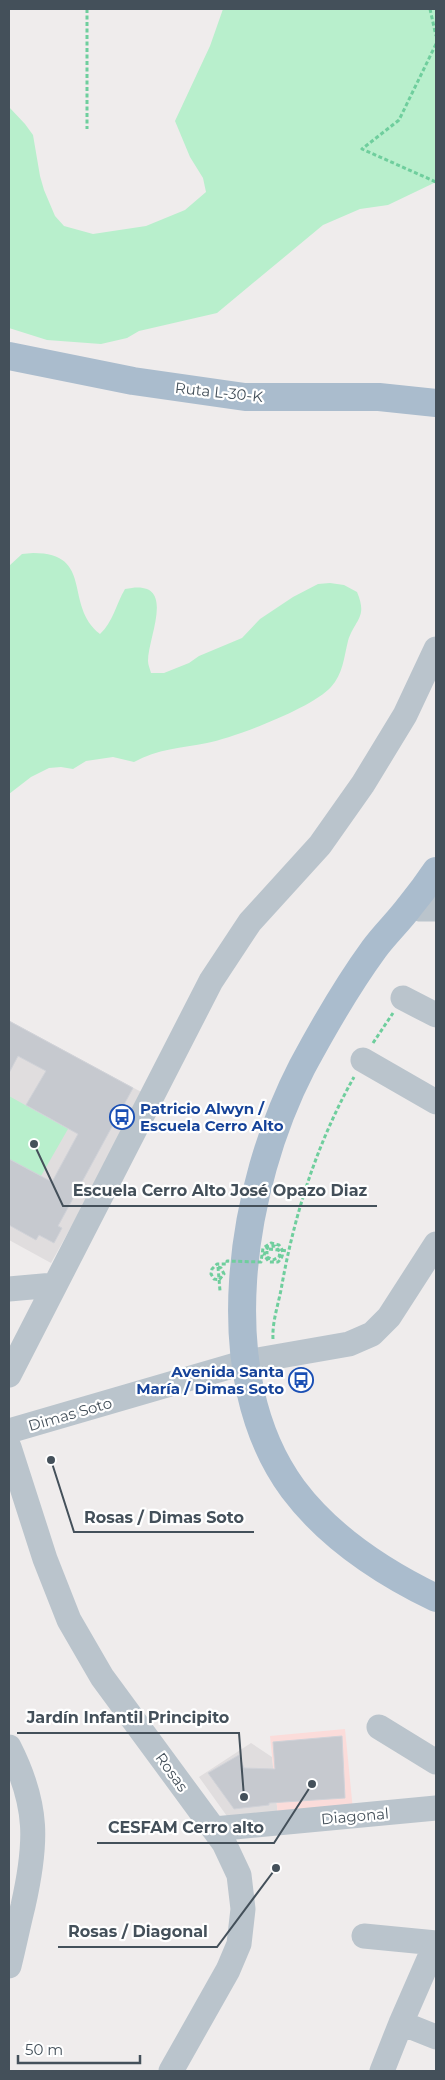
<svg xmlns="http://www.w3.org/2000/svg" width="445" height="2080" font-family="Montserrat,sans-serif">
<rect width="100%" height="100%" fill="#efecec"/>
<!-- education -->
<path fill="#e0ddde" d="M10,1021L145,1094L51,1263L9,1240Z
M251,1743L272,1757L278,1816L229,1819L199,1777Z"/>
<!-- medical -->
<path fill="#fbdcda" d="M345,1729L353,1810L278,1816L270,1736Z"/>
<!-- green -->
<path fill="#b8efcc" d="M223,9H436V182L388,205L360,209L323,225L217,313L139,331L127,338L101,344L47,340L9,328V107L25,124L33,135L40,176L44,190L55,216L64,226L93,234L146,226L185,210L206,192L203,178L190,157L175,121L210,46Z
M33,553C95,553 63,605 100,634C113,622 116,604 125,589C179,577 148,636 148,661C148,665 150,669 151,673H164L189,663L199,656L242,638L260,619L293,597L318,584L330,583L344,585L357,592C368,618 355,619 348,641C344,657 343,674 331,687C312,708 236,737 207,743C182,748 157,749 134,762L113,757L86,761L73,769L61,767L49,768L31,777L9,794V566L22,554Z
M9,1096L68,1129L41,1176L9,1159Z"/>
<!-- building -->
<path fill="#c6c9cf" stroke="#d0d2d8" d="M9,1021L133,1088L58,1226L62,1228L54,1243L39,1235L36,1240L9,1225V1159L52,1182L78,1134L26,1105L46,1071L18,1056L9,1073Z
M342,1736L345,1798L269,1803V1805L234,1809L208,1773L239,1755L244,1768L275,1769L273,1742Z"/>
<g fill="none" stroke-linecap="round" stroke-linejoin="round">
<!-- path -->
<path stroke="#6fce9d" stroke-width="3" stroke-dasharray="4 2.5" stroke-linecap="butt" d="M87,9V129
M430,9L436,36
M436,44L399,120L362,149L436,182
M373,1043L393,1013
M269,1249L288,1251
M218,1267L220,1291
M273,1339C272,1323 278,1305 281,1290C294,1215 317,1143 354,1077"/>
<!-- minor -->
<path stroke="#bac4cc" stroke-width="25" d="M410,906L420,909H436
M403,998L436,1015
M363,1060L436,1102
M9,1289L54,1285
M9,1375L211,981L250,922L320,845L363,784L405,715L436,649
M9,1431L246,1362L349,1344L372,1334L389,1317L436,1244
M9,1447L45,1559L69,1620L102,1677L224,1843L239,1875L243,1909L239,1944L228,1970L171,2071
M379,1727L436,1762
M9,1747C39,1806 37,1844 23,1906C18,1926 14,1946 9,1966
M214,1829L436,1808
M364,1936L436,1943
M401,2023L436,2037
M382,2071L401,2023L436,1943"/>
<!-- major -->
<path stroke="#aabccd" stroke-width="28" d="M9,356L133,381L245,397H379L436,403
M436,871C428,883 419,895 410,906C399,921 385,934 374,949C347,986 324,1026 302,1067C241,1185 209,1375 293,1489C329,1537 382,1572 436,1598"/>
<!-- path-bridge -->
<path stroke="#6fce9d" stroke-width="3" stroke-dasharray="4 2.5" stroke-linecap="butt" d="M218,1267L221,1268L224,1274L219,1280L214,1279L211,1274L212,1269L217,1264H227V1261L261,1262L263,1248L271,1243L279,1245C284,1251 284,1256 278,1262H269L264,1255L268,1247L275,1246L280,1252L279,1257L273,1260L267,1257V1251"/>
</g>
<!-- icons -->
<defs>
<symbol id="bus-ring" viewBox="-11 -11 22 22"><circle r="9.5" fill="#fff" stroke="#1a4fb4" stroke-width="1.5"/><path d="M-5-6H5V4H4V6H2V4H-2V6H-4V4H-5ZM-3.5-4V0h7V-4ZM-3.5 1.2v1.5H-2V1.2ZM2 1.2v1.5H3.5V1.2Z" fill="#1a4fb4"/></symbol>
</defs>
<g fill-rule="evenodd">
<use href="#bus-ring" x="108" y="1103" width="28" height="28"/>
<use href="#bus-ring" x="287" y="1366" width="28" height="28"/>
</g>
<g text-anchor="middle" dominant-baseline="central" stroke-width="4.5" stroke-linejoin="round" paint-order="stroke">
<!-- street labels -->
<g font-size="15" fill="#44505a" stroke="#fff">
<text transform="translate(219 392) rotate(6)">Ruta L-30-K</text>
<text transform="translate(70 1414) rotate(-16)">Dimas Soto</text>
<text transform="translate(172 1772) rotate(54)">Rosas</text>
<text transform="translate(355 1816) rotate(-5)">Diagonal</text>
</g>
<!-- transit labels -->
<g font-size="15" font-weight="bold" fill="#164399" stroke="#fff" text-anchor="start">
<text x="140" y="1108">Patricio Alwyn /<tspan x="140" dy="17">Escuela Cerro Alto</tspan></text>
<text x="284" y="1371" text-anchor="end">Avenida Santa<tspan x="284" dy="17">María / Dimas Soto</tspan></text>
</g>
</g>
<!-- callouts -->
<path fill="none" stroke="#44505a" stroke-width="2" d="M34 1144L63 1206H377M51 1460L74 1532H254M244 1797L239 1733H17M312 1784L274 1843H97M276 1868L217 1947H58"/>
<g fill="#44505a" stroke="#fff" stroke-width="2">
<circle cx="34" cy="1144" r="5"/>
<circle cx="51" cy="1460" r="5"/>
<circle cx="244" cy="1797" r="5"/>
<circle cx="312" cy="1784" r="5"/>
<circle cx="276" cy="1868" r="5"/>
</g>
<g font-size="16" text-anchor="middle" font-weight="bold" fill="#44505a" stroke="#fff" stroke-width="4.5" stroke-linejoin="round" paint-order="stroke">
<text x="220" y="1196">Escuela Cerro Alto José Opazo Diaz</text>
<text x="164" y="1523">Rosas / Dimas Soto</text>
<text x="128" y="1723">Jardín Infantil Principito</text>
<text x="186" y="1833">CESFAM Cerro alto</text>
<text x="138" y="1937">Rosas / Diagonal</text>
</g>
<!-- border -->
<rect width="445" height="2080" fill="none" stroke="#44505a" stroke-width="20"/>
<!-- scale -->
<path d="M18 2055v8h122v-8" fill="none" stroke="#44505a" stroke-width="2.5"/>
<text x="25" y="2055" font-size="15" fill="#44505a" stroke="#ffffff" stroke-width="4" paint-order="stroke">50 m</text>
</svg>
